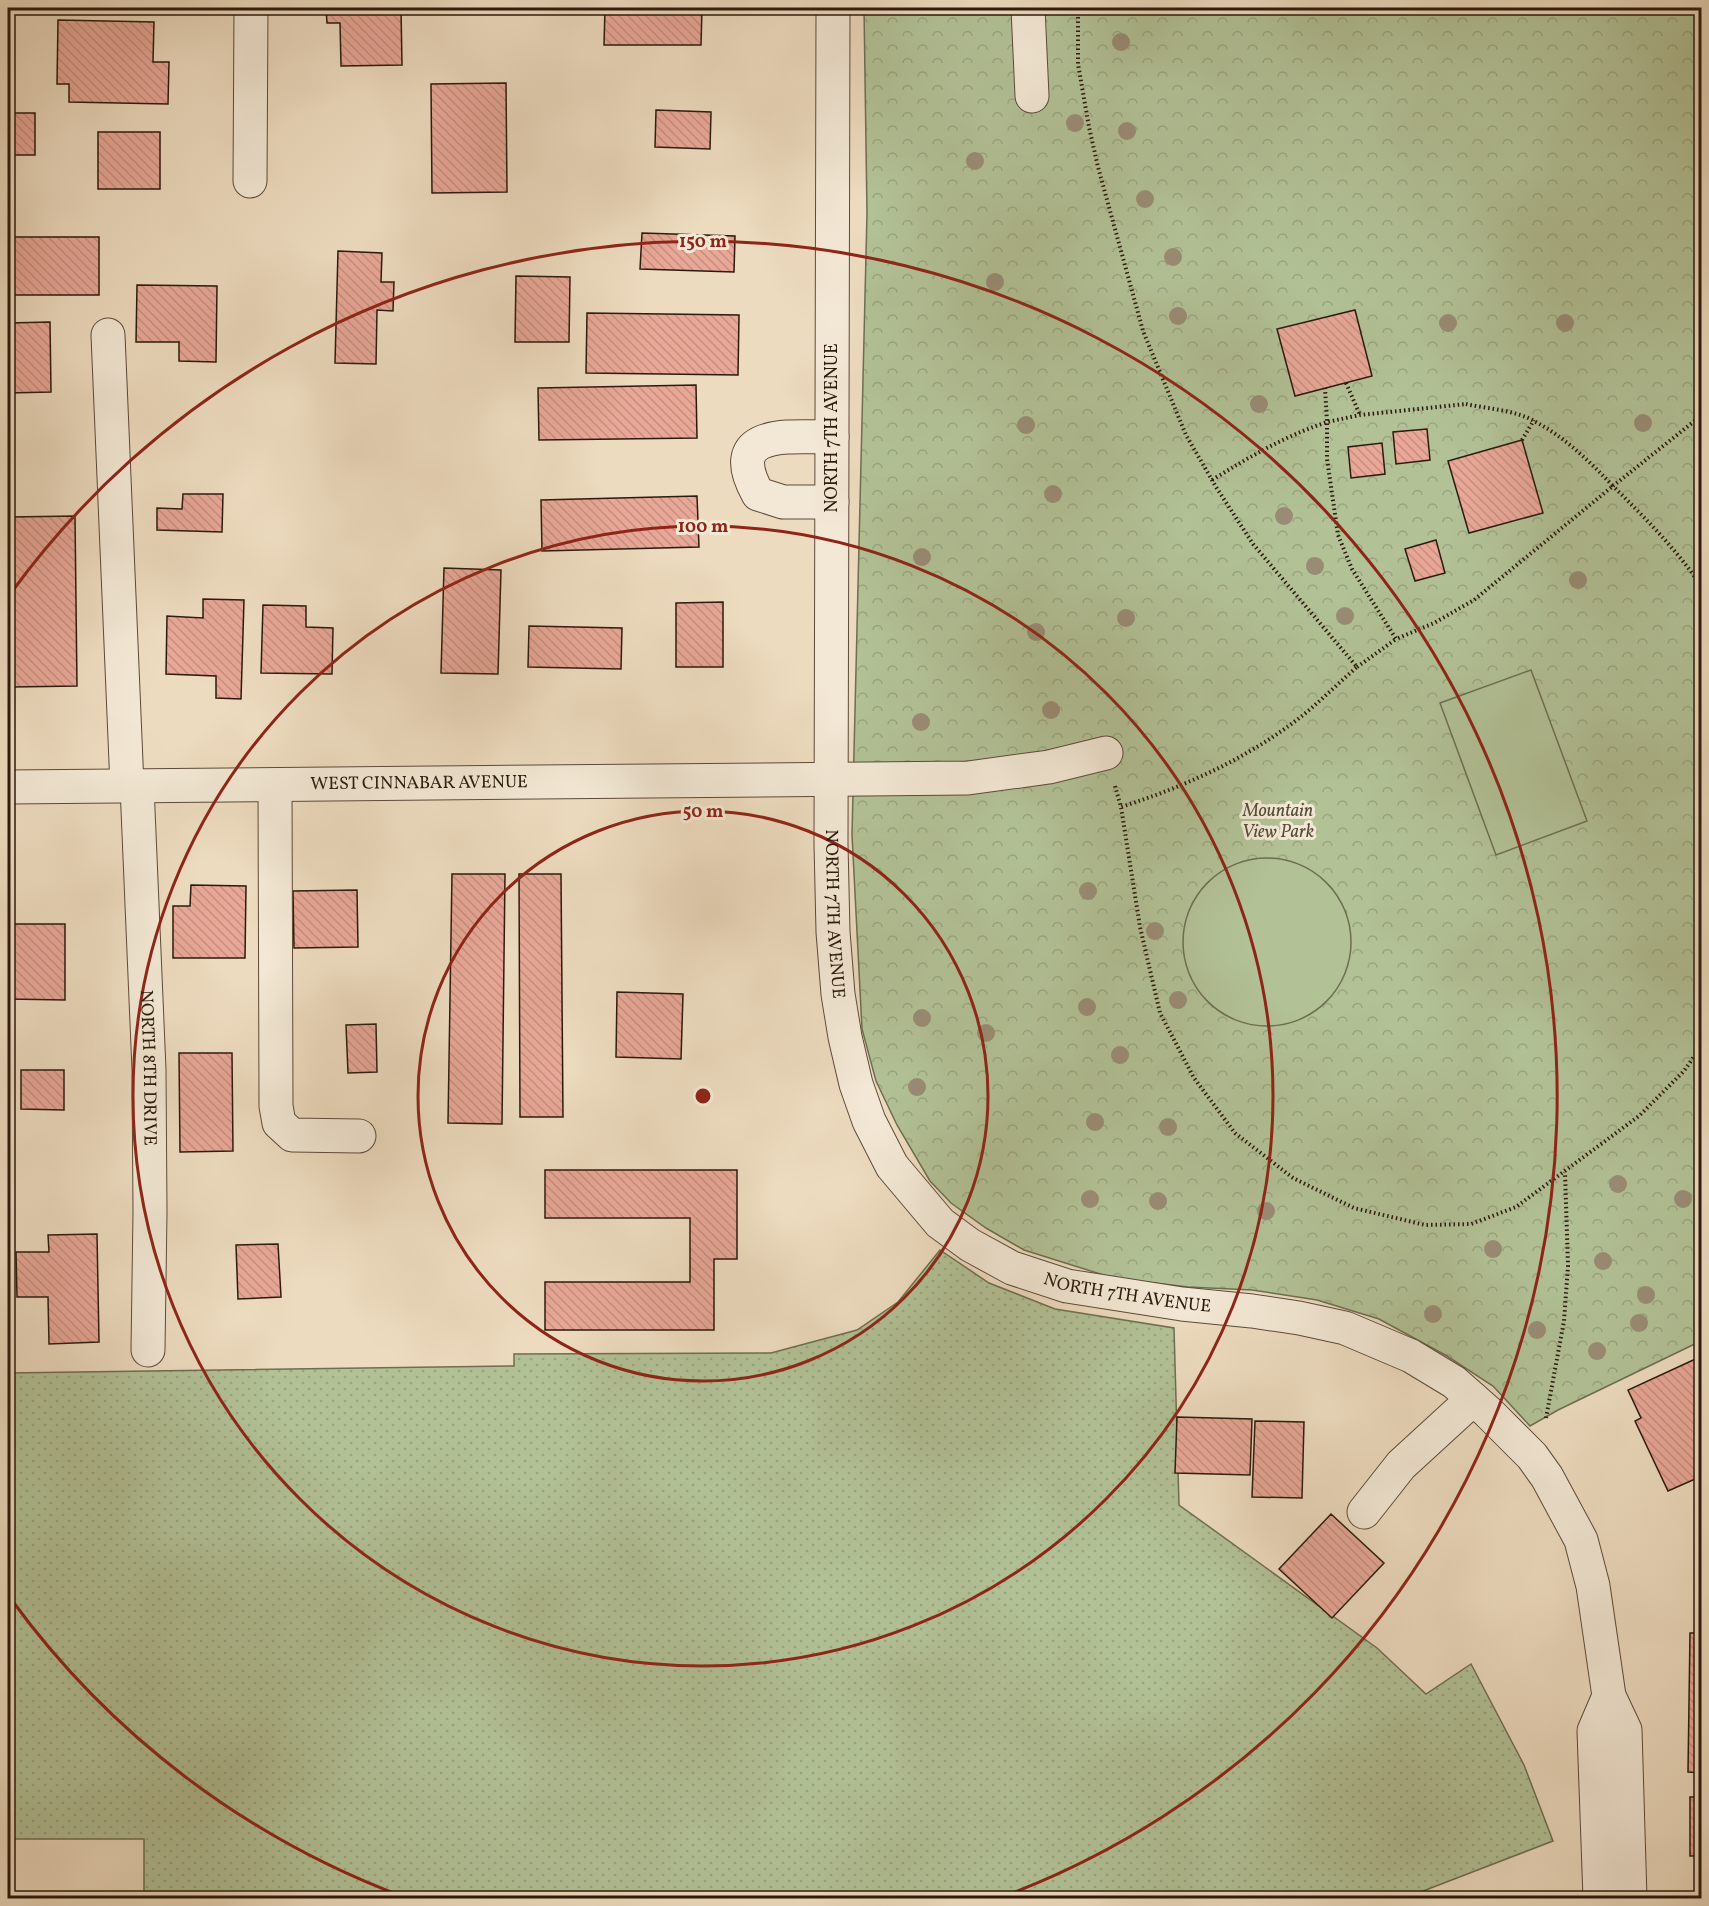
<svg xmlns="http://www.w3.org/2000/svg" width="1709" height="1906" font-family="Vollkorn,serif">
<defs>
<pattern id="grass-dots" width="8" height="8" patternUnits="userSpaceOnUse" patternTransform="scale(1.5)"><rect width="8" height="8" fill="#b2c196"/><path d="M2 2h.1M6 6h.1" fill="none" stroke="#99a580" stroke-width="1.8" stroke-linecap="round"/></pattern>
<pattern id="park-crowns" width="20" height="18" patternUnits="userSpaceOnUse" patternTransform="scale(1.5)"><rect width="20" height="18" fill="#b2c196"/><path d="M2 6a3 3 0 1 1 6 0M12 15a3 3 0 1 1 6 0" fill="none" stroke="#99a580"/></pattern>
<pattern id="building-back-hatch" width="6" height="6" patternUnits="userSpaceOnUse" patternTransform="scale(1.5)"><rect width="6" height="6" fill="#e8a797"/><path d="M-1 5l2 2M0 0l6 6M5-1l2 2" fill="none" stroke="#c78f81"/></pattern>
</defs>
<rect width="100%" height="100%" fill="#eddbbf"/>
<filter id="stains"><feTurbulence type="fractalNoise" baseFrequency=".00333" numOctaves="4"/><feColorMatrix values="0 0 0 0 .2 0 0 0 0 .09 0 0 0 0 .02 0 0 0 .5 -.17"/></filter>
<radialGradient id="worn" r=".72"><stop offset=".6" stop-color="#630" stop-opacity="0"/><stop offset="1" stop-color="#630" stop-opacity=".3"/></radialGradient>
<!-- grass -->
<path fill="url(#grass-dots)" stroke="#6e6e52" stroke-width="1.5" d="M940,1250L989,1283L1055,1309L1174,1328L1179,1505L1377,1648L1426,1694L1471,1664L1524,1765L1553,1841L1405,1898H144V1839H8V1373L514,1366V1354L771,1353L857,1330L898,1302Z"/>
<!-- park -->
<path fill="url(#park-crowns)" stroke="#6e6e52" stroke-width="1.5" d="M864,8H1701V1341L1558,1410L1530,1426L1493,1386L1447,1356L1379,1319L1317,1300L1252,1290L1188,1287L1113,1278L1024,1250L986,1228L951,1203L930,1181L897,1125L876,1081L862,1029L852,835L867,213Z"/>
<!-- pitch -->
<path fill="#b2c196" stroke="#6e6e52" stroke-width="1.5" d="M1531,670L1587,821L1496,855L1440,703Z
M1183 942a84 84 0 1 1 168 0a84 84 0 1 1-168 0Z"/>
<!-- building -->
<path fill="url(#building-back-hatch)" stroke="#2b1a0d" stroke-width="1.5" d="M326,8H401L402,65L341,66L340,23H327Z
M605,8H702L701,45H604Z
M58,20L154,22L153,62H169L168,104L69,102V84H57Z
M506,83L507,192L432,193L431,84Z
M656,110L711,112L710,149L655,147Z
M8,113H35V155H8Z
M98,132H160V189H98Z
M642,233L735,236L734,272L640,269Z
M8,237H99V295H8Z
M338,251L382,253L381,282H394L393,311L377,310L376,364L335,363Z
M516,276L570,277L569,342H515Z
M137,285L217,286L216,362L179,361V342H136Z
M1355,310L1372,376L1295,396L1277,329Z
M587,313L739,315L738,375L586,373Z
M50,322L51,392L8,393V323Z
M696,385L697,438L539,440L538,388Z
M1427,429L1430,460L1396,464L1393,432Z
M1522,440L1543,513L1469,533L1448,461Z
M1382,443L1385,474L1351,478L1348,447Z
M183,494H223L222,532L157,530V508L182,509Z
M697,496L699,547L542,551L541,500Z
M75,516L77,686L11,687L9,517Z
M1436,540L1445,573L1415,581L1405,549Z
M444,568L501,570L498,674L441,673Z
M203,599L244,600L241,699L216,698V676L166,674L167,616L203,618Z
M723,602V667H676V603Z
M263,605L306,606V627L333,628L332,674L261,673Z
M529,626L622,628L621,669L528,667Z
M452,874H505L502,1124L448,1123Z
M519,874H561L563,1117H520Z
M191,885L246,886L245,958H173V906H190Z
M357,890L358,947L294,948L293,891Z
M8,924H65V1000L8,999Z
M617,992L683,994L681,1059L616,1057Z
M376,1024L377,1072L348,1073L346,1025Z
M179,1053H232L233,1151L180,1152Z
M21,1070H64V1110L21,1109Z
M545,1170H737V1259H714V1330H545V1282H690V1218H545Z
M97,1234L99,1342L49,1344L48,1297H17L16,1252H49L48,1235Z
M278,1244L281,1297L238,1299L236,1245Z
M1702,1356V1476L1668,1491L1635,1421L1641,1418L1628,1390Z
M1177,1417L1252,1419L1250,1475L1175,1473Z
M1255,1421L1304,1422L1302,1498L1252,1497Z
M1331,1514L1384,1563L1332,1618L1279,1569Z
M1699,1523H1702V1597L1699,1596Z
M1690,1633H1702V1773L1688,1772Z
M1690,1797H1702V1856H1690Z"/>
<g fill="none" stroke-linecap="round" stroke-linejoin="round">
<defs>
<g id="minor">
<path id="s1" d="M833,8L831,844L833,932L838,994L845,1037L856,1084L869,1121L892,1166L940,1223L970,1245L1012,1268L1067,1286L1182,1304L1252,1311L1299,1318L1345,1328L1411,1356L1454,1382L1488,1412L1532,1456L1547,1477L1581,1540L1593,1586L1609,1696L1625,1730L1630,1898"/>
<path d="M1028,8L1032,96"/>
<path d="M250,181L251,8"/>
<path d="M108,335L127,786"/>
<path d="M832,502H783L758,494C721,428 791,437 832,437"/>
<path d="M275,785L276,1106L279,1123L292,1135L359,1136"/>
<path id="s2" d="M137,786L149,1070L150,1212L148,1350"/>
<path id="s3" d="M8,787L968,778L1049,767L1106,753"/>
<path d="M1364,1512L1401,1465L1473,1399"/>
<path d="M1600,1898L1594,1731L1609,1696"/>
</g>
</defs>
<!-- minor casing -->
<use href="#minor" stroke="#5c4a3a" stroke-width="35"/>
<!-- path -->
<path stroke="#2b1a0d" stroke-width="4" stroke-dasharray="1.5 3" stroke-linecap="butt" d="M1078,8V64L1089,127L1098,167L1143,331L1186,435L1216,487L1253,544L1357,667C1336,685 1316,706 1294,722C1242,761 1183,787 1121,807
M1346,383L1360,415
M1466,404C1488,409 1515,410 1534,421C1565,437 1590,462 1613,486L1474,600L1434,623L1396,639L1352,569L1338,535L1327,459V422L1360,415Z
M1702,415L1613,486C1645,518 1677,550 1702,587
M1522,440L1534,420
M1212,480C1251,456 1283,437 1327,422L1325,388
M1357,667L1396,639
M1115,786L1121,807L1140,927L1160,1013L1194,1078L1235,1133L1293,1178L1354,1208L1425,1225L1471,1224L1516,1207L1639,1116L1684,1071L1702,1045
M1546,1418L1564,1321L1568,1266L1565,1172"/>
<!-- minor -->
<use href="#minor" stroke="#f3e8d5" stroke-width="33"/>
</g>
<!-- trees -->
<g fill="#998c74">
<circle cx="1121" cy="42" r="9"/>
<circle cx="1075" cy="123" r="9"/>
<circle cx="1127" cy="131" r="9"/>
<circle cx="975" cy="161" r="9"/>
<circle cx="1145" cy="199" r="9"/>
<circle cx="1173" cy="257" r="9"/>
<circle cx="995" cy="282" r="9"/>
<circle cx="1178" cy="316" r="9"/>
<circle cx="1448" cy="323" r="9"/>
<circle cx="1565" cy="323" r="9"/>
<circle cx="1259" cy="404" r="9"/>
<circle cx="1643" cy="423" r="9"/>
<circle cx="1026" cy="425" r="9"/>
<circle cx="1053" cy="494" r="9"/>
<circle cx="1284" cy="516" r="9"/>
<circle cx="922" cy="557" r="9"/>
<circle cx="1315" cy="566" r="9"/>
<circle cx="1578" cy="580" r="9"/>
<circle cx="1345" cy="616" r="9"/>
<circle cx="1126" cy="618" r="9"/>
<circle cx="1036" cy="632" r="9"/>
<circle cx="1051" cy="710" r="9"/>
<circle cx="921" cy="722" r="9"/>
<circle cx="1088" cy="891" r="9"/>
<circle cx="1155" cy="931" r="9"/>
<circle cx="1178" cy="1000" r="9"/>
<circle cx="1087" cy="1007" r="9"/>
<circle cx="922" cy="1018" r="9"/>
<circle cx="986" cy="1033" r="9"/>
<circle cx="1120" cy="1055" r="9"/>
<circle cx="917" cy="1087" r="9"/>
<circle cx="1095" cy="1122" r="9"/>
<circle cx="1168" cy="1127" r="9"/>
<circle cx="1618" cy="1184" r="9"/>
<circle cx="1090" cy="1199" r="9"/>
<circle cx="1683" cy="1199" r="9"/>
<circle cx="1158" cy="1201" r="9"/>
<circle cx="1266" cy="1211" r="9"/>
<circle cx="1493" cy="1249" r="9"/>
<circle cx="1603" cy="1261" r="9"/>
<circle cx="1646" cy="1295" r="9"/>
<circle cx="1433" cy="1314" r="9"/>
<circle cx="1639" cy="1323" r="9"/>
<circle cx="1537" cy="1330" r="9"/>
<circle cx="1597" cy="1351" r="9"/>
</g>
<!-- distance rings -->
<g fill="none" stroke="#8f2418" stroke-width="3">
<circle cx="703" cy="1096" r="285"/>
<circle cx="703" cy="1096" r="570"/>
<path d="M404 1897A855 855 0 0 1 11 1599M11 593A855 855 0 1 1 1002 1897"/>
</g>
<g text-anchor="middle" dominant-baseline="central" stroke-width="6" stroke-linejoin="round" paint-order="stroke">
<!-- street labels -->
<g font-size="18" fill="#2b1a0d" stroke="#f3e8d5">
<text transform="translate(832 428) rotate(-90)">NORTH 7TH AVENUE</text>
<text stroke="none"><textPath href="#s3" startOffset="411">WEST CINNABAR AVENUE</textPath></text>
<text stroke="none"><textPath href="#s1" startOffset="906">NORTH 7TH AVENUE</textPath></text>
<text stroke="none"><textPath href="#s2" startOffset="282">NORTH 8TH DRIVE</textPath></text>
<text stroke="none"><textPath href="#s1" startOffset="1446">NORTH 7TH AVENUE</textPath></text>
</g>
<!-- park labels -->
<g font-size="18" font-style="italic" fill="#544c36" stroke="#f3e8d5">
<text x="1278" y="811">Mountain<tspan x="1278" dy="21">View Park</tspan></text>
</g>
</g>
<circle cx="703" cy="1096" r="9" fill="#8f2418" stroke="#f3e8d5" stroke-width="3"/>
<g font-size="18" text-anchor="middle" font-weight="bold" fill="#8f2418" stroke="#f3e8d5" stroke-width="6" stroke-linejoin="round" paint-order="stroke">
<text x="703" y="247">150 m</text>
<text x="703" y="532">100 m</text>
<text x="703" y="817">50 m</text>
</g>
<!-- margin -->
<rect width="1709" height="1906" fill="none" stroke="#eddbbf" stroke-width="30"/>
<rect x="9" y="9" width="1691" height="1888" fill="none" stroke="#2b1a0d" stroke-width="3"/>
<rect x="15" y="15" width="1679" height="1876" fill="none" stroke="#2b1a0d" stroke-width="1.5"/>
<rect width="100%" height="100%" filter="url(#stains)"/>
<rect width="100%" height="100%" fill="url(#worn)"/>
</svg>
